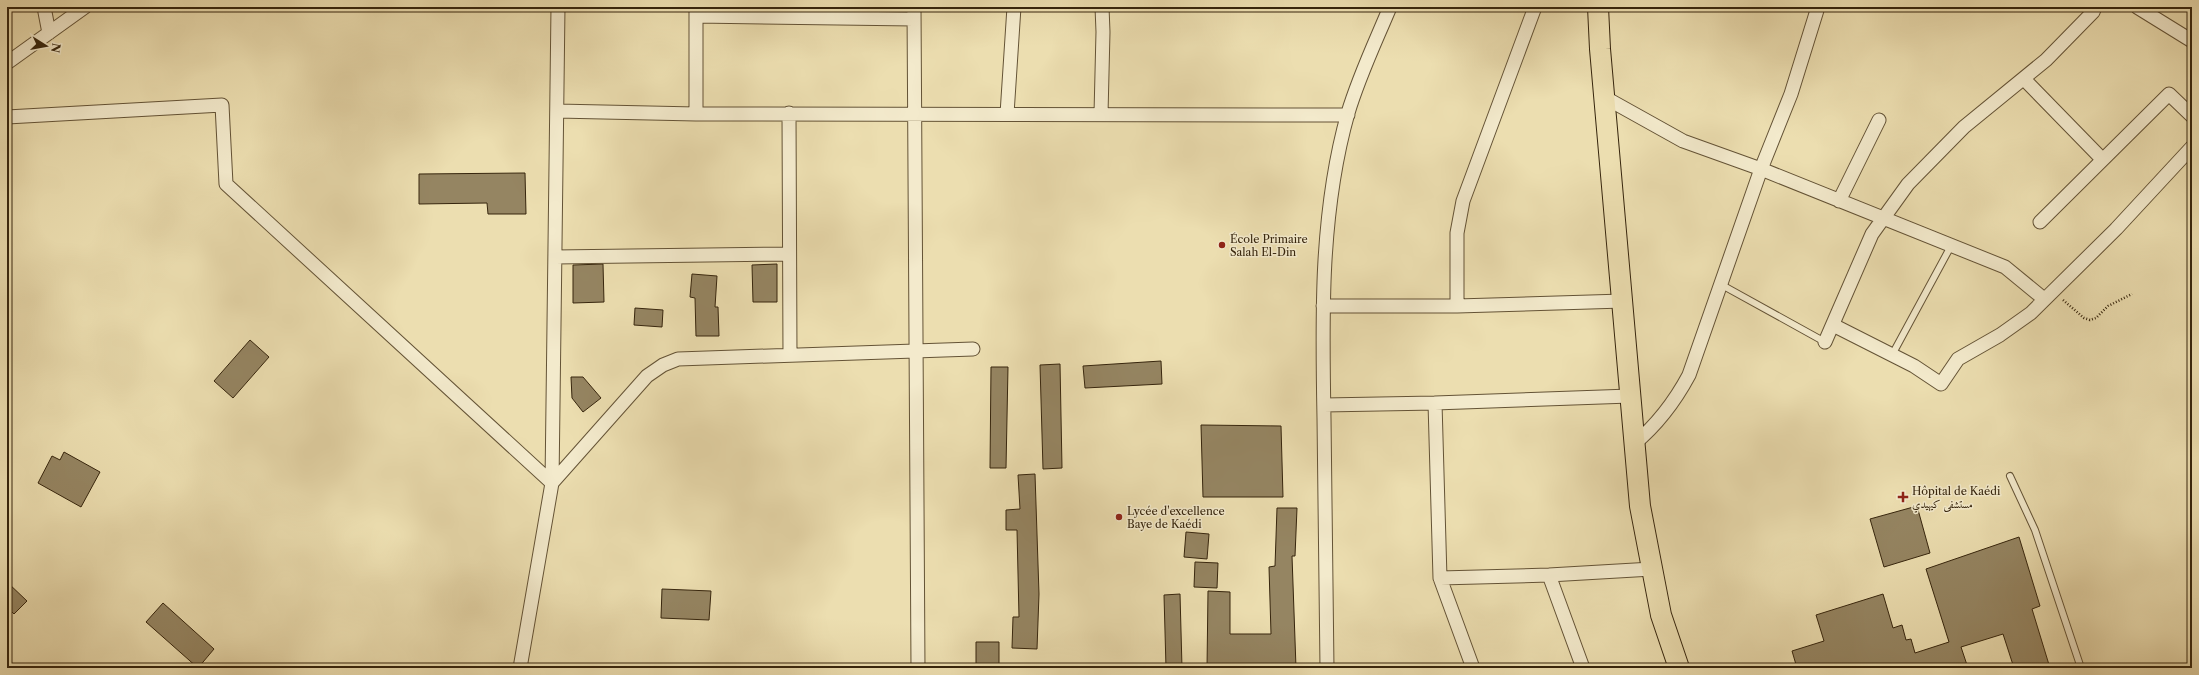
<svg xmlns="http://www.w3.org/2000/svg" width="2199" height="675" font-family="'Libre Caslon Text',Amiri,serif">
<rect width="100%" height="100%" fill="#ecdeb0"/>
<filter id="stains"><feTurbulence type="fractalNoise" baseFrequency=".005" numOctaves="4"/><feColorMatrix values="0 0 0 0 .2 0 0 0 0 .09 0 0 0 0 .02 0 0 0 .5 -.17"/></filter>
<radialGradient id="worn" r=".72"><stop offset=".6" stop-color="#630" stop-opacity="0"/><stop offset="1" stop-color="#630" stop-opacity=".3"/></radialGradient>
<!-- green -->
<path fill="#cdbf94" stroke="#827250" d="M7,231H11V295H7Z"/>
<!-- building -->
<path fill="#958562" stroke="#36250d" d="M525,173L526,214H488L487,203L419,204V174Z
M603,264L604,302L573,303V265Z
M777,264V302H753L752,265Z
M692,274L717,276L715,307H718L719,336H696L695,298L690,297Z
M635,308L663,310L662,327L634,325Z
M250,340L269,357L233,398L214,381Z
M1161,361L1162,384L1085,388L1083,366Z
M1060,364L1062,468L1043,469L1040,365Z
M991,367H1008L1006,468H990Z
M571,377H583L601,398L583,412L572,398Z
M1201,425L1281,426L1283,497H1203Z
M64,452L100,472L81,507L38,483L52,456L60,460Z
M1035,474L1039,594L1037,649L1012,648L1013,617H1019L1017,530H1006V510L1020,509L1018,475Z
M1917,506L1930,553L1884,567L1870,519Z
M1277,508H1297L1295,556H1292L1296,668H1207L1208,591L1230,592V634H1271L1269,567L1275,566Z
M1186,532L1209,534L1207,559L1184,557Z
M2019,537L2040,606L2032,609L2050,668H2014L2003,634L1961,647L1968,668H1797L1792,651L1824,641L1816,615L1883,594L1893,628L1902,625L1906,640L1911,639L1915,653L1949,642L1926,569Z
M1195,562L1218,563L1217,588L1194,587Z
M7,582L27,601L14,614L7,607Z
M662,589L711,591L709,620L661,618Z
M1180,594L1182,668H1166L1164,595Z
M163,603L214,649L198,668L146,622Z
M976,642H999V668H976Z"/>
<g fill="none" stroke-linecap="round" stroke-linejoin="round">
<defs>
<path id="service" d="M1720,284L1825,342
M1892,355L1951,246
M2010,476L2035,530L2081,668"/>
<path id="minor" d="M44,7L49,33
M914,7L918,668
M2137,7L2192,41
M696,16L914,19
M7,63L85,7
M2024,79L2102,159
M1604,97L1683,141L1761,169L2005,267L2044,299
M557,111L696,114L1348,115
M789,113L790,355
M696,114V7
M1007,114L1014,7
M1101,114L1103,32L1102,7
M7,117L222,105L226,184L552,483L647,376L663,365L678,359L973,349
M1839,201L1879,120
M2040,222L2169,94L2192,116
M555,257L789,254
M1323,306H1457L1623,301
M1457,306V233L1463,201L1535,7
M1833,325L1914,366L1941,384L1958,359L2000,335L2031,313L2116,229L2192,147
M1825,342L1872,234L1908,184L1964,127L2046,60L2093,12L2095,7
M1435,403L1440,578L1473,668
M1324,405L1435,403L1630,396
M1634,444C1658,424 1674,403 1689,375L1761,169L1791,94L1818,7
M1549,575L1583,668
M1440,578L1549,575L1652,569
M520,668L552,483L558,7
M1327,668C1326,585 1325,502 1324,418C1322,317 1320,212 1348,113C1359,76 1375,43 1390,7"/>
<path id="primary" d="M1598,7L1600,49L1640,506L1661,615L1679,668"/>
</defs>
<!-- service casing -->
<use href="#service" stroke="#645336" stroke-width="8"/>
<!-- minor casing -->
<use href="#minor" stroke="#645336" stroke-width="15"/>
<!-- primary casing -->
<use href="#primary" stroke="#36250d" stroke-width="22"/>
<!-- path -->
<path stroke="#36250d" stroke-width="2.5" stroke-dasharray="1 2" stroke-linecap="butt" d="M2063,300L2084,318L2090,320L2096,318L2108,306L2132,294"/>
<!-- service -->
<use href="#service" stroke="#f3eacc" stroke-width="6"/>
<!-- minor -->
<use href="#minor" stroke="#f3eacc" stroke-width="13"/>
<!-- primary -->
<use href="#primary" stroke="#ecdeb0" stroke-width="20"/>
</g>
<!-- markers -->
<g fill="#8f2418" stroke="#f3eacc" stroke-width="1.5">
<circle cx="1222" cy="245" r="4"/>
<path d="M1901 491h4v4h4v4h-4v4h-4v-4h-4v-4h4z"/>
<circle cx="1119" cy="517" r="4"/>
</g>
<g text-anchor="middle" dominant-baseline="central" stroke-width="3" stroke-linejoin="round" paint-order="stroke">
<!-- poi labels -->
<g font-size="11" fill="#36250d" stroke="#f3eacc" text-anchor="start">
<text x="1230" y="239">École Primaire<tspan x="1230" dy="13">Salah El-Din</tspan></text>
<text x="1912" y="491">Hôpital de Kaédi<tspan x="1912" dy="13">مستشفى كيهيدي</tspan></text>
<text x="1127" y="511">Lycée d'excellence<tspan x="1127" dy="13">Baye de Kaédi</tspan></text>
</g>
</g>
<!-- margin -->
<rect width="2199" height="675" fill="none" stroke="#ecdeb0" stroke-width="24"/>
<rect x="8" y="8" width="2183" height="659" fill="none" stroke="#36250d" stroke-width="2"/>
<rect x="12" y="12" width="2175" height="651" fill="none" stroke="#36250d"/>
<!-- north arrow -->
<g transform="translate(46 46) rotate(101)" stroke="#f3eacc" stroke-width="3" paint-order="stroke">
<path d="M0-3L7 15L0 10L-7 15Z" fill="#36250d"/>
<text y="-6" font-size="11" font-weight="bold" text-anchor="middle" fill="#36250d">N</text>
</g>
<rect width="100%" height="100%" filter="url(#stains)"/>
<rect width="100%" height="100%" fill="url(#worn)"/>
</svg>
